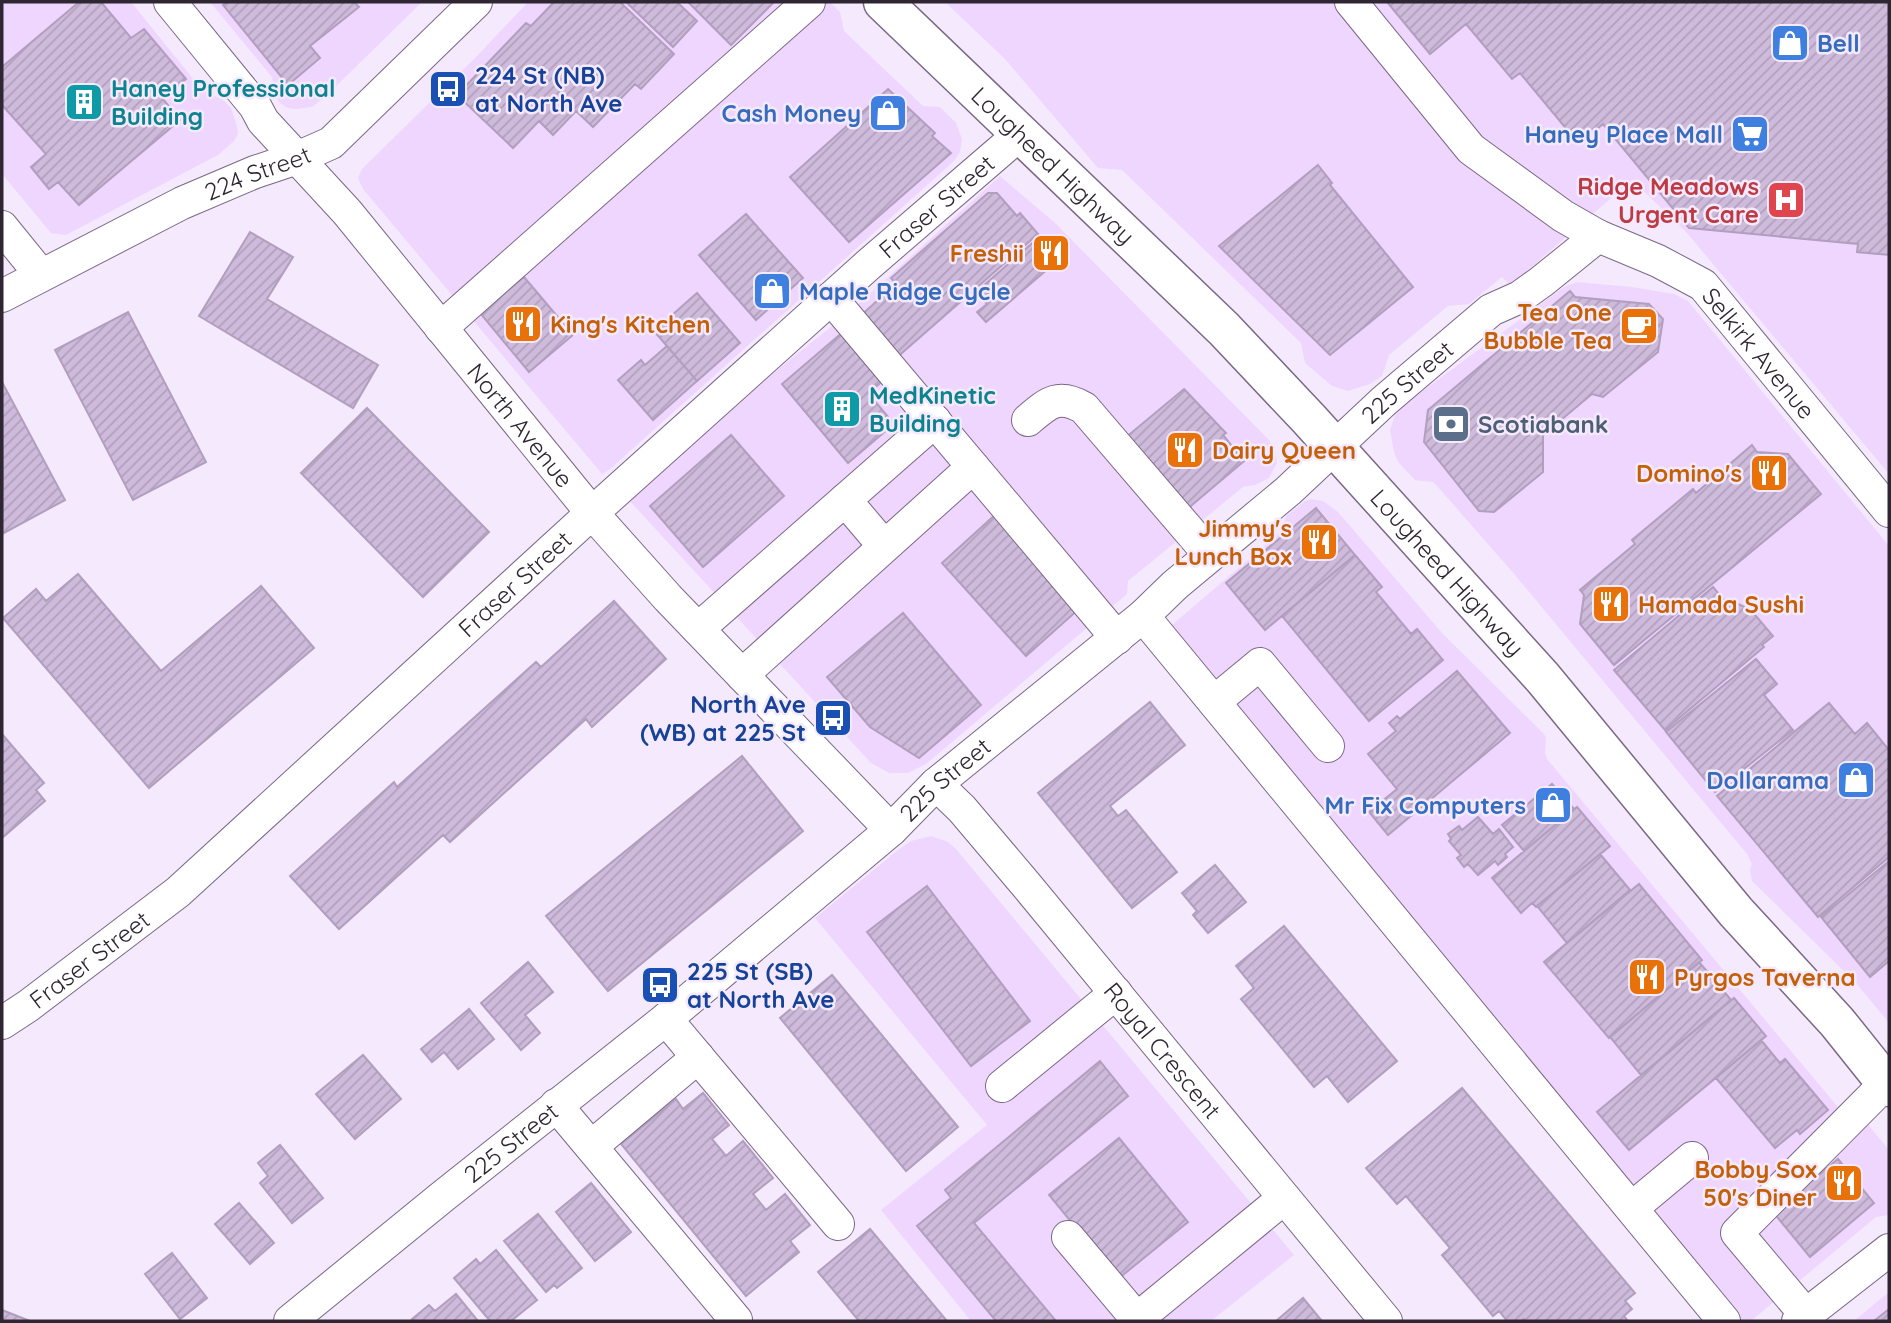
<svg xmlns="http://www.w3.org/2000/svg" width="1891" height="1323" font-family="Quicksand,sans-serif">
<defs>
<pattern id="building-hatch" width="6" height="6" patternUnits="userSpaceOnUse" patternTransform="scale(1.75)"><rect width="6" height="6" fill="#cebadb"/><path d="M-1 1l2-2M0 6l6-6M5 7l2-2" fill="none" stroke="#b1a0bc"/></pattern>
</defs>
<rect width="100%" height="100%" fill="#f5e9fd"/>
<!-- built -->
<path fill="#efd6fe" d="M2,2H131L203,91L223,100L231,108L237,126L238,134L234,141L218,155L66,235L51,233L2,174Z
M210,2H422L325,97L312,107L296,109L288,108L280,103L274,94L272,77Z
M528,2H830L840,12L844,31L923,106L940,107L956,123L962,139L960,152L954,161L610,469L602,474L363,189L358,178L362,169L476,57Z
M945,2H1889V474L1687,233L1632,180L1513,283H1508L1502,277L1469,304L1448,306L1389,355L1382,376L1370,384L1348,391L1332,386L1305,363L1301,343L1122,170L1098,168L1005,59Z
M1000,176L1055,223L1269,440L1275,451L1277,463L1269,478L1255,485L1243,487L1128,581L1127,594L926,764L908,773H889L871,763L627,498L733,405L846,315Z
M1577,282L1632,287L1674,294L1688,301L1889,546V1023L1856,983L1752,881L1750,870L1752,864L1747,854L1515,575L1437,486L1433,482L1415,480L1398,462L1394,452L1390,430L1395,415L1402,406L1564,287Z
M1311,499L1323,501L1338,512L1443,634L1543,733L1546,737L1545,754L1547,759L1837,1106L1855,1109L1889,1150V1215L1876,1217L1751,1321H1724L1159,636L1282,531L1286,516L1305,501Z
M931,836L948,842L956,849L1294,1255L1211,1321H971L881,1210L987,1125L815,918L898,850L911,841Z
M1889,1292V1321H1854Z"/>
<!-- building -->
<path fill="url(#building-hatch)" stroke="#b29ebe" stroke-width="2" d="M79,2H101L131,38L144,29L186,79L163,99L180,120L79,205L58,182L49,189L31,167L46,154L2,105V67Z
M227,2H354L359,7L310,46L320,58L288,85L223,5Z
M554,2H620L674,54L641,89L635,84L593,127L576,111L553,135L539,121L513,148L457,95L526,23L531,26Z
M626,2H677L697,21L673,47Z
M688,2H774L731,45Z
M1387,2H1889V255L1857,252L1858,244L1689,228L1603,124L1579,144L1520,73L1512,79L1466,24L1430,54Z
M888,89L935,133L932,136L951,153L849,242L790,177Z
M1318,165L1332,183L1330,185L1413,287L1330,355L1219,246Z
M988,193H997L1017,216L1020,213L1038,234L895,359L859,317L896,284L891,278Z
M746,214L803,278L756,320L699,255Z
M250,232L293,257L267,299L378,365L353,408L199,316Z
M1037,239L1056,262L986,322L977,312L987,304L976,292Z
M524,277L573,335L529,372L480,313Z
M1570,291L1575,297L1649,304L1663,319L1658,352L1603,397L1592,394L1543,435V472L1494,512L1479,511L1424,442L1428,410Z
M697,293L740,343L697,381L654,331Z
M128,312L206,462L133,500L55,350Z
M843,332L884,380L868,393L894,424L848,463L782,384Z
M667,346L697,381L653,420L618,380L641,360L645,365Z
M2,382L65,500L2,534L3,478Z
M1184,389L1226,433L1223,435L1244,461L1186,510L1125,438Z
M367,408L489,532L423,597L301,473Z
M731,435L784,496L703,567L650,506Z
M1752,445L1757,452L1788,454L1821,494L1614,665L1580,624L1584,595L1580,590L1635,544L1632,540L1693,489L1696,493Z
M1316,508L1355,555L1265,630L1226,583Z
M996,514L1080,608L1026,656L942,563Z
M1355,555L1382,587L1376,592L1411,634L1417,629L1443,660L1369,721L1282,616Z
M78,574L161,671L261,586L314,648L149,788L3,618L36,589L46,601Z
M1713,587L1728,605L1732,601L1751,610L1773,636L1762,645L1764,647L1665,730L1614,670Z
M614,601L666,659L592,727L586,719L450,842L443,835L339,929L290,876L394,782L397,787L536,662L541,667Z
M903,613L981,705L919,758L870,727L827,677Z
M1756,659L1777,684L1764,695L1793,730L1715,792L1666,732Z
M1457,671L1510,733L1388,835L1369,812L1397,789L1368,754L1396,731L1389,723L1397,716L1400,719Z
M1150,702L1185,745L1110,806L1118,816L1126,810L1177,872L1132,908L1038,793Z
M1829,703L1855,734L1867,723L1889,750V857L1818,917L1717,796Z
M2,734L44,783L36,790L45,801L2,838Z
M742,756L803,831L608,991L546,916Z
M1552,784L1574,809L1524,851L1502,825Z
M1577,807L1610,846L1536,907L1532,903L1521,913L1492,878Z
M1478,817L1493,834L1499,829L1513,847L1505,854L1507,857L1498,865L1495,861L1478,875L1468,864L1464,867L1457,858L1461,855L1449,841L1451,839L1448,834L1459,826L1462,830Z
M1600,854L1630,890L1567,943L1537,906Z
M1889,861V961L1870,977L1821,917Z
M1215,865L1246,902L1208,933L1193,915L1197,911L1182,893Z
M1639,884L1702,960L1609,1038L1544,962Z
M927,886L1030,1021L971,1066L867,932Z
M1284,926L1397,1061L1348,1102L1327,1076L1314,1087L1241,999L1254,988L1236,966Z
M528,962L553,992L525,1015L540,1033L521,1050L481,1003Z
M1699,962L1731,1000L1641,1075L1610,1037Z
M832,975L958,1127L906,1171L780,1018Z
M1734,998L1766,1036L1629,1150L1597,1112Z
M469,1009L494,1039L458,1069L444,1052L432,1062L421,1049Z
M1761,1040L1780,1063L1785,1059L1828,1110L1800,1134L1797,1130L1775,1148L1716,1078Z
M363,1055L401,1099L355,1139L316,1094Z
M1100,1061L1128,1096L974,1223L1056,1321H996L917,1226L951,1198L945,1190Z
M1462,1088L1635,1293L1625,1301L1632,1309L1624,1316L1628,1321H1526L1524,1319L1521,1321H1507L1499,1311L1493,1316L1442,1255L1450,1248L1406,1196L1397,1204L1366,1168Z
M703,1093L729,1125L712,1139L726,1156L743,1141L773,1178L753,1194L766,1210L785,1194L810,1225L790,1241L799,1252L746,1296L621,1144L676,1099L683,1109Z
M1119,1138L1188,1222L1118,1279L1049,1195Z
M280,1145L323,1198L292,1223L260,1183L268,1176L258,1163Z
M1838,1159L1874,1203L1810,1257L1773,1212Z
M591,1183L631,1232L595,1261L556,1212Z
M239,1203L274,1243L250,1264L215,1224Z
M538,1214L582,1268L557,1288L554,1285L546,1292L504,1241Z
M870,1229L947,1321H859L818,1272Z
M496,1250L537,1300L511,1321H490L454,1278L476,1259L480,1264Z
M172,1253L207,1298L180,1319L145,1274Z
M456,1294L478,1321H414L412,1319L429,1305L435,1311Z
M1303,1298L1322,1321H1276Z
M1889,1309V1321H1874Z
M2,1310L30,1321H2Z"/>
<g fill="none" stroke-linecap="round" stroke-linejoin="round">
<defs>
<g id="minor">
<path id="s1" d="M170,2L255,106L263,121L347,212L592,513L668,598L891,830"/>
<path id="s2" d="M1351,2L1471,149L1563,216L1598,236L1658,261L1703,285L1889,511"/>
<path d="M2,227L41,275"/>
<path id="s3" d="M2,296L182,203L255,172L297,158L331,143L476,2"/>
<path d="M831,298L1117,638"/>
<path d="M441,328L809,2"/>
<path d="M1028,420C1048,403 1058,393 1084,408L1210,555"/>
<path d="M845,500L884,546"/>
<path d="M1143,616L1724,1321"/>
<path d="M698,629L935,421"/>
<path d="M742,675L973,467"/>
<path d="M1214,702L1260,664L1328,746"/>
<path id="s4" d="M936,784L962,809L1028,887L1386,1321"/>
<path d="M666,1019L838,1224"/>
<path id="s5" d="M2,1023L28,1006L178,892L592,513L868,265L1020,134"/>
<path d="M1002,1086L1116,993"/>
<path d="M556,1105L736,1320"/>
<path d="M592,1146L698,1057"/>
<path d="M1632,1208L1692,1158"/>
<path d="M1068,1237L1137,1319L1284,1198"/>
<path d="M1806,1315L1737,1233L1886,1083"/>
<path id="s6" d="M290,1321L442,1197L666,1019L891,830L936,784L1143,616L1175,585L1288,491L1384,401L1491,310L1520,297L1541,282L1598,236"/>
<path d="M1798,1321L1889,1250"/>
</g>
<g id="major">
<path id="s7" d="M883,2L1224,329L1309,419L1543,678L1736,912L1837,1022L1889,1087"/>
</g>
</defs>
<!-- minor casing -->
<use href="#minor" stroke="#7a6885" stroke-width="34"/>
<!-- major casing -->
<use href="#major" stroke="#7a6885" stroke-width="41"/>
<!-- minor -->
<use href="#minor" stroke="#fff" stroke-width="32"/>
<!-- major -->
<use href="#major" stroke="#fff" stroke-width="38"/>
</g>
<!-- icons -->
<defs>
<symbol id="shop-square" viewBox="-11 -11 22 22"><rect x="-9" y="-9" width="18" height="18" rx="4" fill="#3f7fe0" stroke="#f5e9fd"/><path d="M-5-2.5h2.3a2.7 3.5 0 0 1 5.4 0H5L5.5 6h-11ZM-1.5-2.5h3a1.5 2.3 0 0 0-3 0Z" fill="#fff"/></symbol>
<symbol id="bus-square" viewBox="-11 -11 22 22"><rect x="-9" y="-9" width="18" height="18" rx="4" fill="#1a4fb4" stroke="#f5e9fd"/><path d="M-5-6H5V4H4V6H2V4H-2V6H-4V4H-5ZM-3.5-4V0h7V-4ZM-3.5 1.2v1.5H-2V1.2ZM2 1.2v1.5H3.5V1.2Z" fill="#fff"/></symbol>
<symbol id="building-square" viewBox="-11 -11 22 22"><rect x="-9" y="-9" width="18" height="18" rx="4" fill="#0f9aa8" stroke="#f5e9fd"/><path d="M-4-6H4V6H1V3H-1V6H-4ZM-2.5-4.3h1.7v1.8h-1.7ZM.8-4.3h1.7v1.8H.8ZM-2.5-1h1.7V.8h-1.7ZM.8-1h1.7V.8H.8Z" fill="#fff"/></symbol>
<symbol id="supermarket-square" viewBox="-11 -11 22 22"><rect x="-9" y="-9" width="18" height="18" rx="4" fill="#3f7fe0" stroke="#f5e9fd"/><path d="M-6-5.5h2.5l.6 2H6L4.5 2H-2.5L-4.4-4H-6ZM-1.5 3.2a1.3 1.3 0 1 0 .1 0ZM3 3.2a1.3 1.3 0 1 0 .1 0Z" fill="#fff"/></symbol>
<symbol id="hospital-square" viewBox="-11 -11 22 22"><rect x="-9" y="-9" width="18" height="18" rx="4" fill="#e0444e" stroke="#f5e9fd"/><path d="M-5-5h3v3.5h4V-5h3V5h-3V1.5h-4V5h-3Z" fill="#fff"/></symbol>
<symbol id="restaurant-square" viewBox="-11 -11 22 22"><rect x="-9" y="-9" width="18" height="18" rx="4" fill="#e8710a" stroke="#f5e9fd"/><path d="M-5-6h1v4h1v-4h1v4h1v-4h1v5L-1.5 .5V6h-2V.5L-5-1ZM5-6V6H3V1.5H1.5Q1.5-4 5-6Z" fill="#fff"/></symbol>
<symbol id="cafe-square" viewBox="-11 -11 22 22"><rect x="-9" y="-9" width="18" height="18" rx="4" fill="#e8710a" stroke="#f5e9fd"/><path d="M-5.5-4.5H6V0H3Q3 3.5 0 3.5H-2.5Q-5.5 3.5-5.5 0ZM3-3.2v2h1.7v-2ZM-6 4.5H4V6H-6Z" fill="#fff"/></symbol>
<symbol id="bank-square" viewBox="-11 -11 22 22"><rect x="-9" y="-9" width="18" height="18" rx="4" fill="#5c6f8a" stroke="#f5e9fd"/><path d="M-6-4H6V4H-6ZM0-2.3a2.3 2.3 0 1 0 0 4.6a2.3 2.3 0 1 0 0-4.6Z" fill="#fff"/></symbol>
</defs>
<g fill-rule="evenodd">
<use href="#shop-square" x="1768" y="21" width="44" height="44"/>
<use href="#bus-square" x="426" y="67" width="44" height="44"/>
<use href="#building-square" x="62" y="80" width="44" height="44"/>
<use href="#shop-square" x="866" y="91" width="44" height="44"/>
<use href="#supermarket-square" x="1728" y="112" width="44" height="44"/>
<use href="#hospital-square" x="1764" y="178" width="44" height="44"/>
<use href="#restaurant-square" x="1029" y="231" width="44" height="44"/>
<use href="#shop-square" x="750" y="269" width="44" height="44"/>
<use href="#restaurant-square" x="501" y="302" width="44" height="44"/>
<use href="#cafe-square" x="1617" y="304" width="44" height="44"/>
<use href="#building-square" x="820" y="387" width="44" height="44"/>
<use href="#bank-square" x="1429" y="402" width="44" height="44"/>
<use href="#restaurant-square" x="1163" y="428" width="44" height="44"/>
<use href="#restaurant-square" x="1747" y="451" width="44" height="44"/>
<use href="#restaurant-square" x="1297" y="520" width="44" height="44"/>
<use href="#restaurant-square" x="1589" y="582" width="44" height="44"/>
<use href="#bus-square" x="811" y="696" width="44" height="44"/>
<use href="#shop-square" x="1834" y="758" width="44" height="44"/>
<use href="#shop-square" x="1531" y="783" width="44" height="44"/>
<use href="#restaurant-square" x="1625" y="955" width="44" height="44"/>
<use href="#bus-square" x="638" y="963" width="44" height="44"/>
<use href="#restaurant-square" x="1822" y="1161" width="44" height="44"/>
</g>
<g text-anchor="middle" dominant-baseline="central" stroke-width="5" stroke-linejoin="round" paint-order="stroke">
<!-- shop labels -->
<g font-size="24" font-weight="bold" fill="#366cbe" stroke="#f5e9fd" text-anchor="end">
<text x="1817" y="43" text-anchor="start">Bell</text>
<text x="861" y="113">Cash Money</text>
<text x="1723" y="134">Haney Place Mall</text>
<text x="799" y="291" text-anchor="start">Maple Ridge Cycle</text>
<text x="1829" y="780">Dollarama</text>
<text x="1526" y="805">Mr Fix Computers</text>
</g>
<!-- transit labels -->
<g font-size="24" font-weight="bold" fill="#164399" stroke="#f5e9fd" text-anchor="start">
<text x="475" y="75">224 St (NB)<tspan x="475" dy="28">at North Ave</tspan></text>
<text x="806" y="704" text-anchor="end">North Ave<tspan x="806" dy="28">(WB) at 225 St</tspan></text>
<text x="687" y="971">225 St (SB)<tspan x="687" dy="28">at North Ave</tspan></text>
</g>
<!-- culture labels -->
<g font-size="24" font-weight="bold" fill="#0d838f" stroke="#f5e9fd" text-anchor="start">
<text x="111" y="88">Haney Professional<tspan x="111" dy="28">Building</tspan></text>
<text x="869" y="395">MedKinetic<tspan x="869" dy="28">Building</tspan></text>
</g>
<!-- street labels -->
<g font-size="24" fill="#2e2633" stroke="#f5e9fd">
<text stroke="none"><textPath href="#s7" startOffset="236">Lougheed Highway</textPath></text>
<text stroke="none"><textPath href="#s3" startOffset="284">224 Street</textPath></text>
<text stroke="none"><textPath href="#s5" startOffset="1242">Fraser Street</textPath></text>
<text stroke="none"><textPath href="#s2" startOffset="548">Selkirk Avenue</textPath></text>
<text stroke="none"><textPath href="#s6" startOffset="1460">225 Street</textPath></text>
<text stroke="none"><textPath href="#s1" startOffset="550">North Avenue</textPath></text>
<text stroke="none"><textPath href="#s7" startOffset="803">Lougheed Highway</textPath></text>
<text stroke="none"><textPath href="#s5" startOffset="676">Fraser Street</textPath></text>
<text stroke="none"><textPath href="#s6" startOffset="850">225 Street</textPath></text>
<text stroke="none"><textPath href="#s5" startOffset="108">Fraser Street</textPath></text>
<text stroke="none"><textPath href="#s4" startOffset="350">Royal Crescent</textPath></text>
<text stroke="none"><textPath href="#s6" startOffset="284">225 Street</textPath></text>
</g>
<!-- health labels -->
<g font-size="24" font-weight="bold" fill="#be3a42" stroke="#f5e9fd" text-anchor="end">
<text x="1759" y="186">Ridge Meadows<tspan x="1759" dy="28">Urgent Care</tspan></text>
</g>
<!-- food labels -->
<g font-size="24" font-weight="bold" fill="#c56008" stroke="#f5e9fd" text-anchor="end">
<text x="1024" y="253">Freshii</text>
<text x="1612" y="312">Tea One<tspan x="1612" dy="28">Bubble Tea</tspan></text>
<text x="550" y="324" text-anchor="start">King's Kitchen</text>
<text x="1212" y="450" text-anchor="start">Dairy Queen</text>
<text x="1742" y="473">Domino's</text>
<text x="1292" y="528">Jimmy's<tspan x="1292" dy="28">Lunch Box</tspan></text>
<text x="1638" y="604" text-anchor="start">Hamada Sushi</text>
<text x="1674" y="977" text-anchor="start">Pyrgos Taverna</text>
<text x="1817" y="1169">Bobby Sox<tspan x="1817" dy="28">50's Diner</tspan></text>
</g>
<!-- service labels -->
<g font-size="24" font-weight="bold" fill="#4e5e75" stroke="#f5e9fd" text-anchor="start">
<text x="1478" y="424">Scotiabank</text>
</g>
</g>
<!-- border -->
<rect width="1891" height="1323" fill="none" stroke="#2e2633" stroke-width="7"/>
</svg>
